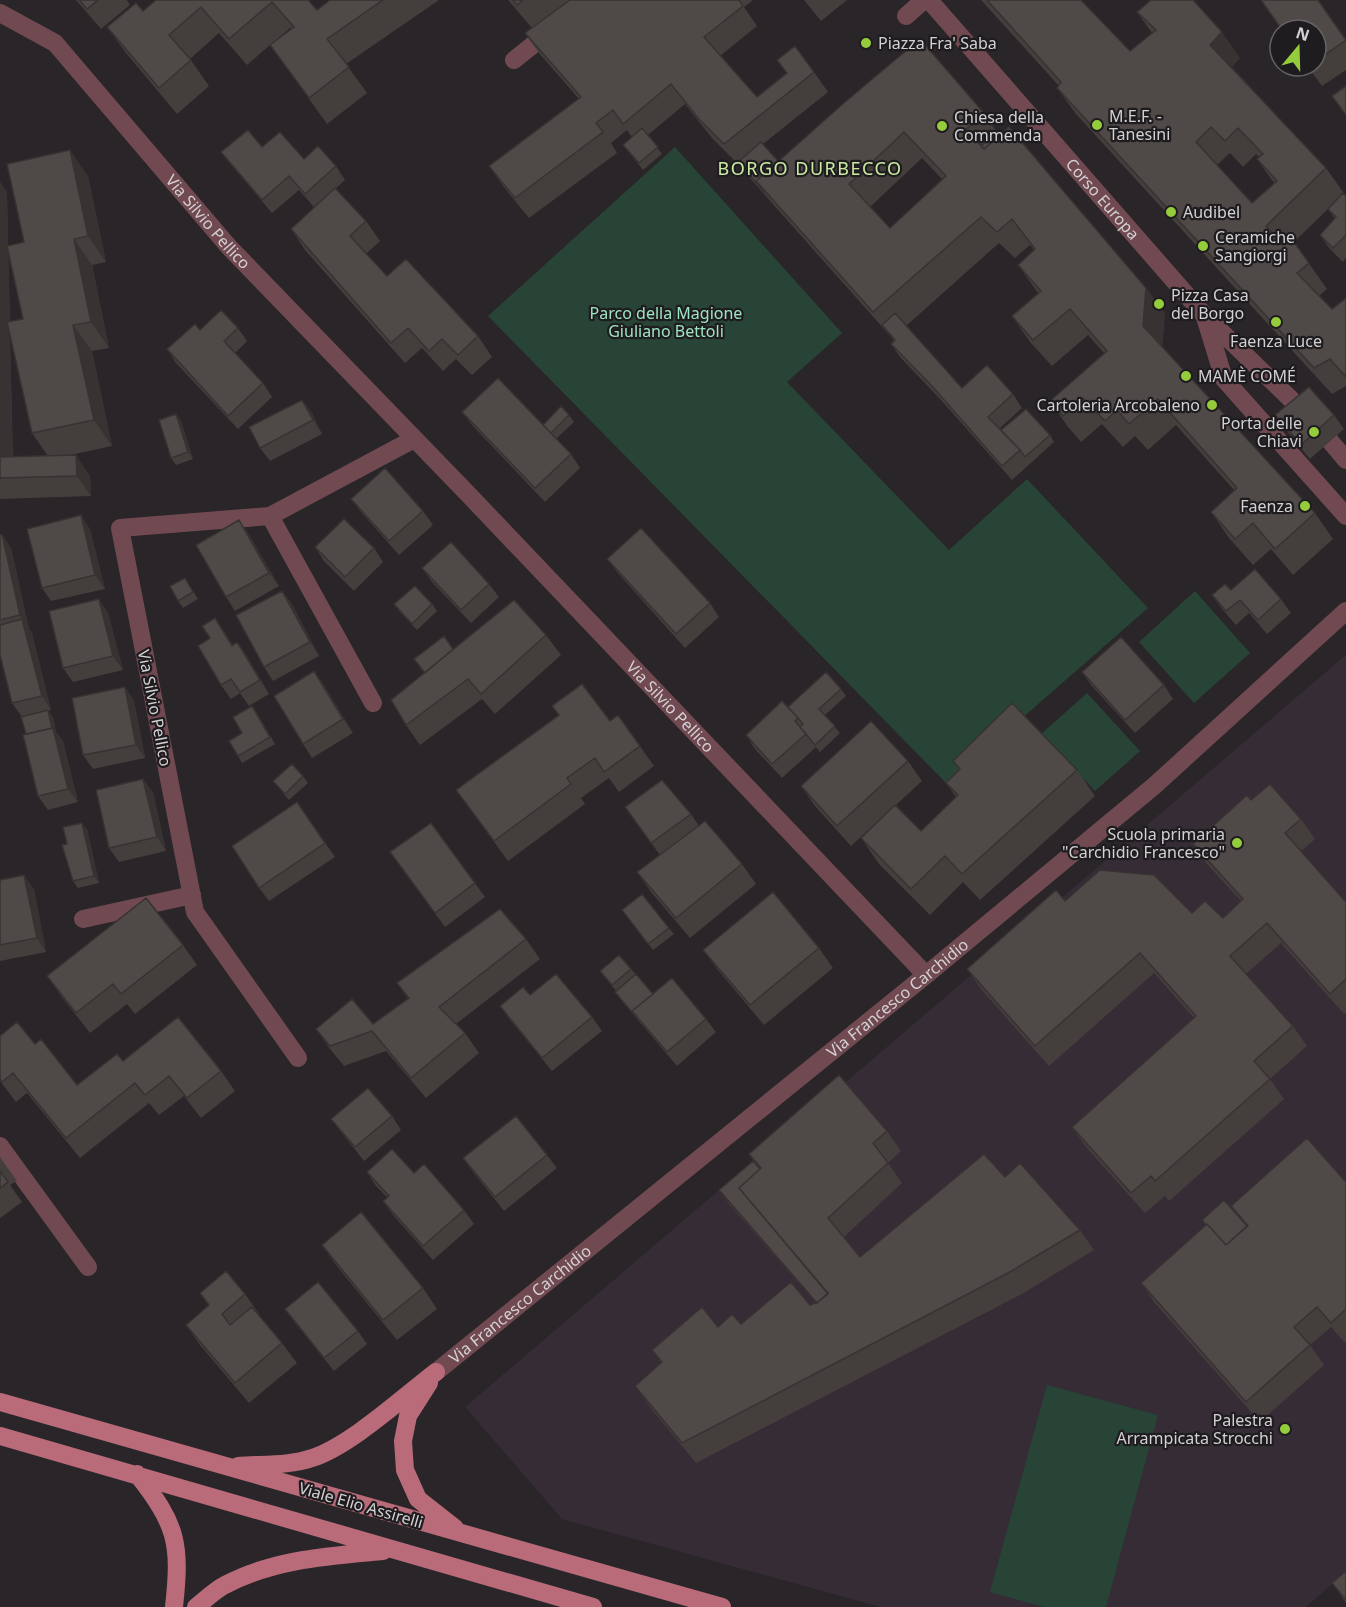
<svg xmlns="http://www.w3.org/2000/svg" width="1346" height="1607" font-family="'Noto Sans',sans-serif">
<rect width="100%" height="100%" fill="#292529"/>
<!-- built -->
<path fill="#352c35" d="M1346,655V1572L1306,1607H880L562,1519L465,1407Z"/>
<!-- green -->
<path fill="#284436" d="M675,147L842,333L787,382L949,550L1027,479L1148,608L947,784L488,316Z
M1195,591L1250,653L1194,703L1139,642Z
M1087,693L1140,751L1095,791L1041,734Z
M1047,1385L1158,1415L1106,1607H1044L990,1592Z"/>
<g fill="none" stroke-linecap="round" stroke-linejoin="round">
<!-- street -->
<g stroke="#714a51" stroke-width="18">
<path id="s1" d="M929,0L1205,316L1305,413"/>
<path id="s2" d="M0,13L55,43L229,247L468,494L926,975"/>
<path d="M906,16L924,0"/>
<path d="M514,60L589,0"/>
<path d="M1205,317L1224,379L1346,516"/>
<path d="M1330,441L1346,460"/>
<path d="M270,516L373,703"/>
<path d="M83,919L192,895"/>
<path d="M298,1058L195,912L120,528L270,516L414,439"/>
<path d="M0,1146L88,1267"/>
<path id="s3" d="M436,1372L926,975L1154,786L1346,611"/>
</g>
<!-- primary -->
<path stroke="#b96b7a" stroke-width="18" d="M429,1383L408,1416L403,1441L405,1470L418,1499L455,1528
M0,1402L722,1607
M0,1436L593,1607
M238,1466C262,1464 289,1466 312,1458C350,1446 403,1397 436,1372
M137,1474C177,1525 181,1543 174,1607
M196,1607C205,1600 215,1590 225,1585C274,1559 329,1556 383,1551"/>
</g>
<!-- wall -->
<path fill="#443f3d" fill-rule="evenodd" d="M76,0H127L130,5L101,29Z
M156,0H308L317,10L330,0H439L346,64L367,93L327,124L270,45L247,65L219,33L190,59L209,86L177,114L126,53L107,27L143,11ZM290,28L291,29L272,44Z
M508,0H753L744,7L757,26L720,56L757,97L787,73L777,60L814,72L828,92L763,144L778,161L984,113L997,132L1146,288L1165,314L1162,347L1315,513L1333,539L1293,575L1271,549L1253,565L1229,538L1211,512L1234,490L1176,425L1148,450L1135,436L1123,447L1102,424L1081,442L1068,427L1050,401L1104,353L1088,335L1052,366L1030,342L1012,316L1038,293L1018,265L1034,250L1030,245L1015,258L999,243L906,326L962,388L1013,394L1022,408L999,429L1001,430L1050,435L1054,442L1012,480L941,400L900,357L891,344L894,341L892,338L748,176L739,163L738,164L712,138L685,104L648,135L662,154L643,170L623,145L632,137L627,130L611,143L617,153L529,218L503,186L489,166L579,99L539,53L525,33L532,28ZM922,158L942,179L890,228L870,207Z
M804,0H847L821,21Z
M981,0H1081L1130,51L1152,33L1137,12L1240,58L1232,67L1326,168L1346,196V258L1343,262L1329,248L1320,235L1335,219L1328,209L1294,242L1327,289L1319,296L1332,309L1346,298V386L1332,394L1076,114L1057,88L1059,86ZM1230,153L1243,167L1256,154L1259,157L1257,159L1274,183L1252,203L1217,165Z
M1316,30L1346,39V70L1322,86L1307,66H1316Z
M262,147L304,159L336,166L345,180L335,189L366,221L380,241L366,254L387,276L478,336L492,357L472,375L456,359L443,371L422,348L405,363L305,250L291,229L314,207L299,190L272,213L231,165L221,152Z
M88,176L106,262L92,265L109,348L92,351L112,446L66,456L90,476L91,496L0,499V182L7,192L8,246L24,242ZM8,254L23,319L10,322L9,285ZM10,336L32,433L48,456L13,457Z
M238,328L247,341L235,353L263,383L272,397L238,429L176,363L167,349L200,330Z
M302,400L312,413L322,434L270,461L260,448Z
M462,412L543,425L569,415L574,422L556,439L571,454L580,468L545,502L472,425Z
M176,414L181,421L193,459L176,465L171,458Z
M1275,415H1334L1344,429L1310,459L1285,429Z
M351,499L423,511L433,525L399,555L361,512Z
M239,520L248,533L279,586L235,611L226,597Z
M90,529L105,589L51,601L42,588Z
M0,535L11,548L29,629L32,633L51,710L48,711L53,717L56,732L63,741L78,802L48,810L38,796L22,717L12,703L0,655Z
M315,547L374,548L383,562L354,591L324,561Z
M607,559L710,603L719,617L685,648L617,572Z
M422,568L489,584L499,597L471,623L432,582Z
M185,578L198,599L183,608L178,601Z
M282,591L292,604L319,656L273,681L264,667Z
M1212,595L1281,599L1291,613L1267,634L1249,613L1236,625L1222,609Z
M99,599L108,613L123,670L73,682L63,668Z
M394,604H432L437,611L417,630L399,611Z
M215,618L233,645L237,642L247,656L269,694L249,706L240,693L231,699L221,685L210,638Z
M546,635L561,655L495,714L482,699L420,745L406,725L424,673L414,659L453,649Z
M314,671L324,685L353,733L312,758L303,744Z
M1082,672L1164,685L1173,699L1135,733L1091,685Z
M125,687L134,701L145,758L93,769L83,755Z
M841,689L846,696L825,715L840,733L820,752L815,746L816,747L782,778L755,749L746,735L788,707Z
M257,713L275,744L242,763L238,756L242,733Z
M618,715L654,766L619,792L609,778L581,798L585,804L508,861L456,790L610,721Z
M908,761L922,781L896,805L921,831L956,797L946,783L959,770L953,761L1077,770L1095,796L980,900L963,882L930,915L879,864L861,838L878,821L851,846L815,806L801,786Z
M303,776L308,783L289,800L273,781Z
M153,792L166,851L119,862L109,848Z
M1251,800L1301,819L1315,839L1301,851L1346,902V1012L1344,1014L1281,943L1246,974L1293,1026L1307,1046L1270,1079L1284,1099L1169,1201L1165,1196L1145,1213L1086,1147L1072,1127L1194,1018L1154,973L1049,1066L981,989L967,969L1065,901L1192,913L1223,918L1241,901L1207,864L1193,844Z
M297,802L335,857L269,901L259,888Z
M625,807L691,814L699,826L742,864L756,884L690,938L651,892L637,872L660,855Z
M87,829L99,883L78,888L73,881Z
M400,866L475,883L485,897L445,927Z
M0,880L34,889L46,952L0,961Z
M622,910L669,928L674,934L653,950Z
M526,939L540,959L456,1024L465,1033L479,1053L426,1098L386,1051L344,1066L330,1049L316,1029L373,1024L408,999L397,983Z
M183,945L197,965L135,1014L127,1004L90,1033L61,996L47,976Z
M819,948L833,968L764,1025L718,970L703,950Z
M631,969L653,994L706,1019L716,1032L677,1066L620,999L615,992L616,991L600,971Z
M530,995L592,1017L602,1031L552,1071L510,1020L500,1006Z
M0,1036L35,1044L77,1085L123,1061L221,1071L235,1091L201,1118L184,1096L159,1115L149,1103L80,1158L27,1093L16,1102L0,1081Z
M392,1116L401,1130L364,1161L341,1132L331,1119Z
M887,1131L901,1151L888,1163L902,1183L844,1237L860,1257L1005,1177L1080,1230L1094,1250L1022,1294L696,1463L649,1406L635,1386L661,1363L652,1350L718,1327L741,1324L816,1303L729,1204L719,1190L753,1161L749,1154Z
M547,1155L557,1168L504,1211L473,1172L463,1158Z
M0,1157L17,1181L10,1185L22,1202L0,1218Z
M367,1172L464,1210L474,1224L433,1260L393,1215L383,1201L387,1197L376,1186Z
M1346,1182V1342L1345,1343L1331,1327L1310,1345L1324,1365L1260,1422L1155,1303L1141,1283L1206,1225L1202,1220L1236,1213L1231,1206Z
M322,1245L423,1288L437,1309L397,1340L336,1265Z
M245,1294L259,1314L258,1315L282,1343L297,1363L249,1403L200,1345L186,1325Z
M285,1309L358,1331L367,1344L334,1371L295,1323Z
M1346,1571V1603L1332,1583Z"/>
<!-- shaded-wall -->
<path fill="#373332" d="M1222,32L1240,58L1229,70L1210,45Z
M70,150L88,176L106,262L88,236Z
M0,182L7,192L13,477L0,458Z
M74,239L92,265L109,348L91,322Z
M1146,288L1165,314L1161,352L1143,326Z
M73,325L92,351L112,446L94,420Z
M302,400L312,413L322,434L313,420Z
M176,414L181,421L193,459L188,452Z
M76,455L90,476L91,496L77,476Z
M81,515L90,529L105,589L95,575Z
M239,520L248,533L279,586L269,573Z
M2,534L11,548L29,629L20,615Z
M282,591L292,604L319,656L310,642Z
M99,599L108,613L123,670L113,656Z
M215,618L225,632L241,659L232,646Z
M22,619L32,633L51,710L42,696Z
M237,642L247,656L269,694L260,680Z
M314,671L324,685L353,733L343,719Z
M125,687L134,701L145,758L136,745Z
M48,710L53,717L56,732L63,741L78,802L68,789Z
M143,779L153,792L166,851L157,837Z
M82,823L87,829L99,883L94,876Z
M24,875L34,889L46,952L37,938Z"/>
<!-- building -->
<path fill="#4f4947" stroke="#373332" stroke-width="1.5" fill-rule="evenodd" d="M79,0H98L87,9Z
M156,0H308L317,10L330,0H383L327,39L349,67L309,98L270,45L294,27L272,2L229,39L201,7L169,35L191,60L159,88L107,27L136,3L143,11Z
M513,0H523L517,5Z
M570,0H739L743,6L704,37L757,97L787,73L777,60L795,46L814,72L724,144L698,118L671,84L623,124L613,110L596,123L603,132L515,198L489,166L581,97L525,33Z
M987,0H1081L1130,51L1156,30L1137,12L1151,0H1193L1222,32L1210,45L1326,168L1266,226L1282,245L1291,238L1309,263L1297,273L1332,309L1346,298V377L1330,359L1314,368L1057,88L1061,82ZM1211,127L1225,141L1238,128L1263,154L1257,159L1277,181L1252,203L1196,142Z
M1261,0H1318L1346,40L1316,61V30H1282Z
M920,39L984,113L966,129L984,149L1009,127L1146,288L1143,326L1315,513L1275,549L1253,523L1235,539L1211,512L1237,488L1158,399L1129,424L1117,410L1105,421L1083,398L1063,416L1050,401L1107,351L1070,309L1033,340L1012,316L1041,291L1018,265L1035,249L1012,219L997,232L981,217L873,312L756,181L845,102ZM904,132L946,176L890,228L849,184Z
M1346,86V115L1332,96Z
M642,128L658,147L639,163L623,145Z
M248,130L262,147L280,132L304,159L318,146L336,166L305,194L289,176L262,200L221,152Z
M997,132L1000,135L984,149L981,146Z
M761,142L778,161L756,181L765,193L738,162Z
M70,150L88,236L74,239L91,322L73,325L94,420L32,433L7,322L23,319L7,246L24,242L7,164Z
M335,188L366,221L350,236L387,276L406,259L478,336L458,355L442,339L429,351L408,328L391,343L291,229Z
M1343,193L1346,196V235L1333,248L1320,235L1336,217L1328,209Z
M221,310L238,328L224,341L263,383L228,416L167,349L195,324L200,330Z
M895,313L962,388L987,365L1013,394L988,417L1020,450L1002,466L932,386L891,344L895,340L882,325Z
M498,378L571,454L535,488L462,412Z
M1309,387L1334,415L1301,445L1275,415Z
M302,400L313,420L260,448L249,427Z
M561,406L569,415L551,433L543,425Z
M1026,409L1050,435L1025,457L1020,450L1001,430Z
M176,414L188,452L171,458L159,420Z
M76,455L77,476L0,478V457Z
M385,468L423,511L389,541L351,499Z
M81,515L95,575L42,588L27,529Z
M344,519L374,548L345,577L315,547Z
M239,520L269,573L226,597L196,545Z
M641,528L710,603L676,634L607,559Z
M2,534L20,615L0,620V535Z
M451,542L489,584L461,610L422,568Z
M1255,569L1281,599L1258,620L1240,600L1226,611L1212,595L1225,584L1231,590Z
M185,578L193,592L178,601L170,586Z
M415,586L432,604L412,624L394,604Z
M282,591L310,642L264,667L236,615Z
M99,599L113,656L63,668L49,611Z
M514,600L546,635L481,694L468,679L406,725L391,700Z
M215,618L232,646L237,642L260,680L240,692L231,679L221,685L198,646L210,638L202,626Z
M22,619L42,696L12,703L0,655V625Z
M444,636L453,649L425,673L414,659Z
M1121,637L1164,685L1125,720L1082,672Z
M314,671L343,719L303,744L274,696Z
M826,672L841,689L819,709L835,726L815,745L800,727L803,724L798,718L788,707Z
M582,684L610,721L618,715L640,746L604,772L595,758L567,778L571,784L494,841L456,790L559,715L552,706Z
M125,687L136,745L83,755L72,698Z
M782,701L798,718L795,721L806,734L772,764L746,735Z
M1012,703L1077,770L962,874L945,856L911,889L861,838L895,805L921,831L958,795L946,783L960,769L953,761Z
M252,706L270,737L238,756L229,741L242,733L233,717Z
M48,710L52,728L26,734L21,717Z
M871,721L908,761L837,826L801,786Z
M53,728L68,789L38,796L23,735Z
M292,764L303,776L285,794L273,781Z
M143,779L157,837L109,848L96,790Z
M662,780L691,814L651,843L625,807Z
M1270,784L1301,819L1285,833L1346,902V979L1330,994L1267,923L1230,956L1293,1026L1254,1061L1270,1079L1155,1181L1151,1176L1131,1193L1072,1127L1196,1016L1140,953L1035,1046L967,969L1056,890L1065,901L1100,870L1154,875L1192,913L1205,901L1223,918L1243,899L1193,844L1247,795L1251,800Z
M297,802L325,843L259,888L232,846Z
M705,821L742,864L676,918L637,872Z
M82,823L94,876L73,881L62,845L67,844L63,827Z
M431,823L475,883L435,913L390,852Z
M24,875L37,938L0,945V880Z
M773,892L819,948L750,1005L703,950Z
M642,894L669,928L648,944L622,910Z
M146,898L183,945L121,994L113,984L76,1013L47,976Z
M500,909L526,939L439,1007L465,1033L411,1078L372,1031L330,1046L316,1029L352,999L373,1024L409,998L397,983Z
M619,955L631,969L612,985L600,971Z
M556,974L592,1017L542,1058L500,1006L523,987L530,995Z
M636,974L653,994L632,1011L637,1018L615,992Z
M672,978L706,1019L667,1052L632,1011Z
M178,1017L221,1071L187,1098L169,1076L145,1095L135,1083L66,1138L13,1073L2,1082L0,1079V1036L17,1022L35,1044L41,1039L77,1085L117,1054L123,1061Z
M839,1075L887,1131L873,1143L888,1163L828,1218L860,1257L984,1154L1005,1177L1020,1163L1080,1230L1008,1273L682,1443L635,1386L662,1362L652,1350L702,1307L718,1327L732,1314L741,1324L791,1282L810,1305L818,1302L828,1293L739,1188L761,1168L749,1154Z
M368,1088L392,1116L355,1147L331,1119Z
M516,1116L547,1155L495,1197L463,1158Z
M1307,1138L1346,1182V1309L1331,1323L1317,1307L1294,1327L1310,1345L1246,1402L1141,1283L1207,1224L1226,1245L1248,1226L1231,1206Z
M392,1149L414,1173L424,1164L464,1210L423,1246L383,1201L389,1196L367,1172Z
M753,1161L760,1169L739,1188L828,1294L818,1302L817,1303L719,1190Z
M0,1171L8,1182L0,1188Z
M1224,1200L1247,1226L1226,1245L1207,1224L1206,1225L1202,1220Z
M361,1212L423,1288L383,1320L322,1245Z
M226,1271L245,1294L222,1314L230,1325L252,1307L282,1343L235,1383L186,1325L209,1305L200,1293Z
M318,1282L358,1331L324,1358L285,1309Z
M1346,1571V1600L1332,1583Z"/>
<!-- markers -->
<g fill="#95cc3b" stroke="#1f1c20" stroke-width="2">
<circle cx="866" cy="43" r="6"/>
<circle cx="1097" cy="125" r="6"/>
<circle cx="942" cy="126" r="6"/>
<circle cx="1171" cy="212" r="6"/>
<circle cx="1203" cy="246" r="6"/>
<circle cx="1159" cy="304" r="6"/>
<circle cx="1276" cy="322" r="6"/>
<circle cx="1186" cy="376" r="6"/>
<circle cx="1212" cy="405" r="6"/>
<circle cx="1314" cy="432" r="6"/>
<circle cx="1305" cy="506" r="6"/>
<circle cx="1237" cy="843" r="6"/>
<circle cx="1285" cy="1429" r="6"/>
</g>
<g text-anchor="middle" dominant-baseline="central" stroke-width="4.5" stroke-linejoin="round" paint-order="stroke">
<!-- poi labels -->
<g font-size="16" fill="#d3d1d3" stroke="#1f1c20" text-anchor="start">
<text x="878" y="43">Piazza Fra' Saba</text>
<text x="1109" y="116">M.E.F. -<tspan x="1109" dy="18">Tanesini</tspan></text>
<text x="954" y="117">Chiesa della<tspan x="954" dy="18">Commenda</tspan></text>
<text x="1183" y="212">Audibel</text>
<text x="1215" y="237">Ceramiche<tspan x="1215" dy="18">Sangiorgi</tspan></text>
<text x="1171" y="295">Pizza Casa<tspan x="1171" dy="18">del Borgo</tspan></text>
<text x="1276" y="341" text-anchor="middle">Faenza Luce</text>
<text x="1198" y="376">MAMÈ COMÉ</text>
<text x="1200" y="405" text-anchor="end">Cartoleria Arcobaleno</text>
<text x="1302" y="423" text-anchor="end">Porta delle<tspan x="1302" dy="18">Chiavi</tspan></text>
<text x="1293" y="506" text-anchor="end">Faenza</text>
<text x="1225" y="834" text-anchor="end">Scuola primaria<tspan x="1225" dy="18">"Carchidio Francesco"</tspan></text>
<text x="1273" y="1420" text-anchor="end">Palestra<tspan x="1273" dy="18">Arrampicata Strocchi</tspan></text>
</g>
<!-- street labels -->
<g font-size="16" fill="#d3d1d3" stroke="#1f1c20">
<text stroke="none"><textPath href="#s1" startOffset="264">Corso Europa</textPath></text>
<text stroke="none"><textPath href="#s2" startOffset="298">Via Silvio Pellico</textPath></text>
<text stroke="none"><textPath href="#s2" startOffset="968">Via Silvio Pellico</textPath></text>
<text transform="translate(155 708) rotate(79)">Via Silvio Pellico</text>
<text stroke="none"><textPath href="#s3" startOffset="594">Via Francesco Carchidio</textPath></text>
<text stroke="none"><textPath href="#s3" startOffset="108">Via Francesco Carchidio</textPath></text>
<text transform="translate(361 1505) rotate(16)">Viale Elio Assirelli</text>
</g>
<!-- park labels -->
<g font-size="16" fill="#9ce5c1" stroke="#1f1c20">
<text x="666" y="313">Parco della Magione<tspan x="666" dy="18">Giuliano Bettoli</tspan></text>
</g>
<!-- neighbourhood labels -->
<g font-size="18" letter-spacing="1.5" fill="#c9eaa2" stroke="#1f1c20">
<text x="810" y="168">BORGO DURBECCO</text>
</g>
</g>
<!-- north arrow -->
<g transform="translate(1298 48) rotate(19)"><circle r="28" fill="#1f1c20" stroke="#676468" stroke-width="1.5"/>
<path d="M0-4.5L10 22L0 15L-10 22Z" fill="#95cc3b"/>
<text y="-9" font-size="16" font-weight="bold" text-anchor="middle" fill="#d3d1d3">N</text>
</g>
</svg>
